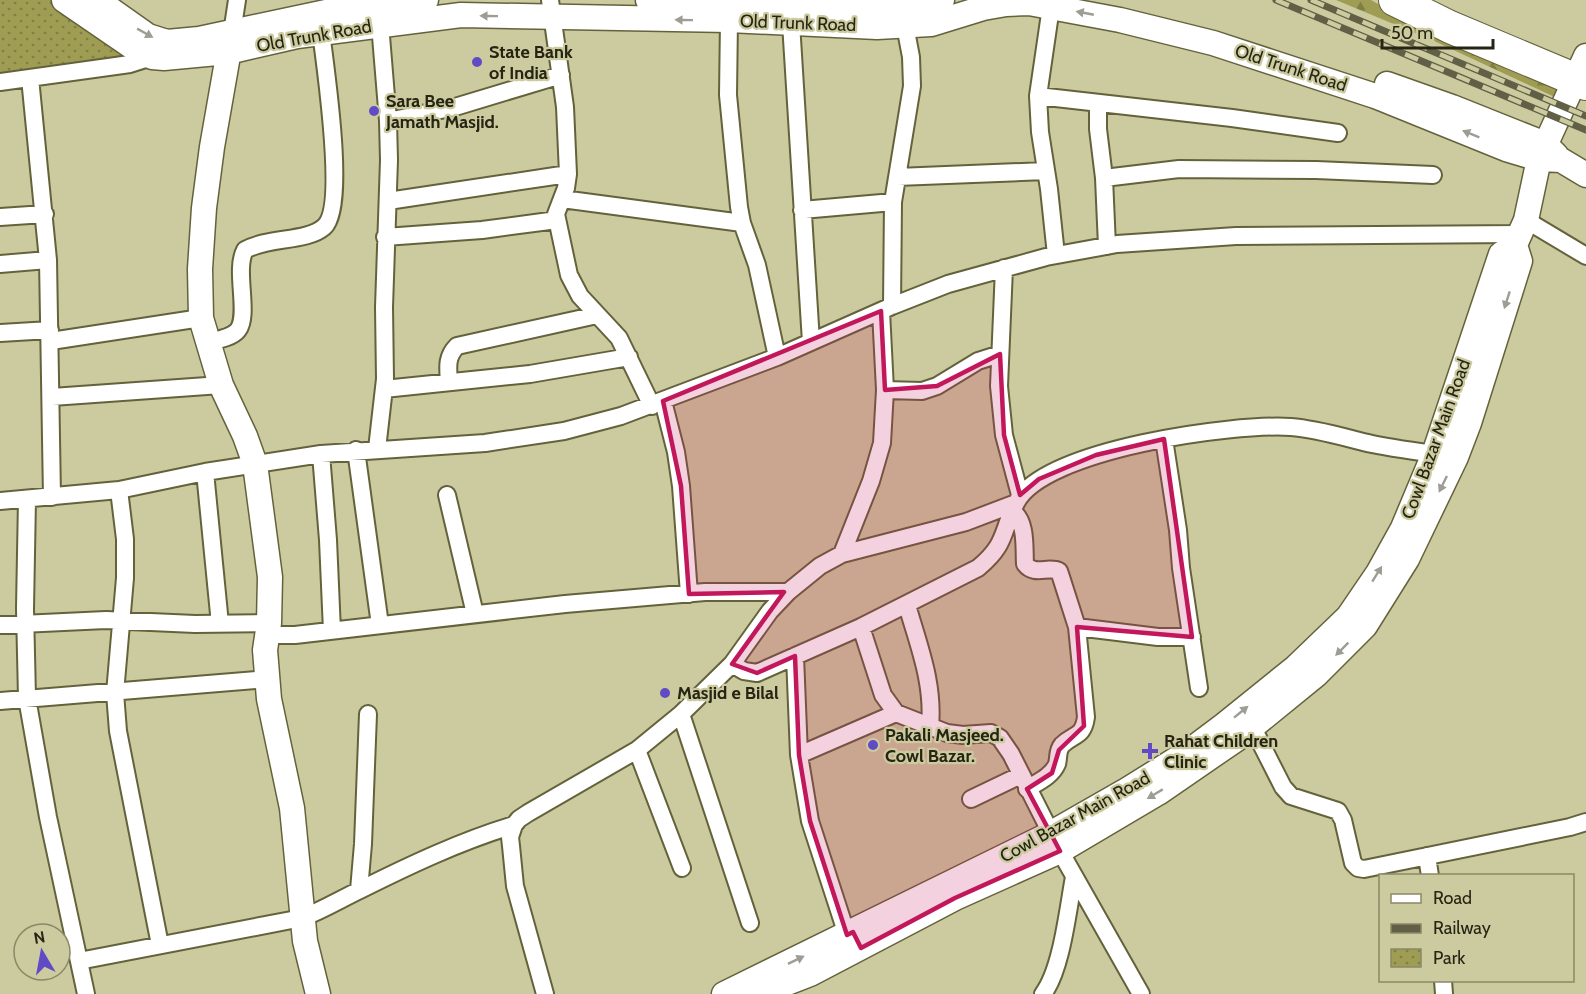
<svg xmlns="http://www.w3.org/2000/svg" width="1586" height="994" font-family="Cabin,sans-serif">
<defs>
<pattern id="forest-firs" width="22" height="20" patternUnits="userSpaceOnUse" patternTransform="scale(1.5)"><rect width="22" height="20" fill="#9f9c54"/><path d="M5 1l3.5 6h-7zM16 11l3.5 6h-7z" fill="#817f44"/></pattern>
<pattern id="park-dots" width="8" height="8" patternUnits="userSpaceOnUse" patternTransform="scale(1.5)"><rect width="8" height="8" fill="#9f9c54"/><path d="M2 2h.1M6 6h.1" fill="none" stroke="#817f44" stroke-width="1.8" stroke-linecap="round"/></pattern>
</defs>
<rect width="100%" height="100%" fill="#ccca9f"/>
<!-- forest -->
<path fill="url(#forest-firs)" d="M1336,0H1371L1396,14L1564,82L1559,99L1432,40Z"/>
<!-- park -->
<path fill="url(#park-dots)" d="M0,0H52L133,55L0,74Z"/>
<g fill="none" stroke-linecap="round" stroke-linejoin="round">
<defs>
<path id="street" d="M550,0L565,107L568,174L566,188L556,214L569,275L580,296L619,338L652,406
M1052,0L1038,96L1040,132L1049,189L1056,255
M729,20L728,95L739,207L742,223L757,265L777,357
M791,23L811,342
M232,33L237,0
M30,78L48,260L52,497
M0,82L130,64L152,57
M1038,96L1232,118L1338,133
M1098,103V129L1104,178L1107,246
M388,121L455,107L561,75
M897,177L1046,171
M1104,178L1179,169L1316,170L1433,175
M562,199L742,223
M388,201L568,174
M802,210L893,202
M0,217L45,214
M1526,220L1586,256
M385,237L482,230L557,220
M0,264L48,260
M1004,268L999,386L1004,435L1020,495
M892,306L893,202L912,86L911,57L903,15
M0,333L50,330
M51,341L201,318
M207,342C216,340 232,338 238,330C250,314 234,270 245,250C268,237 307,242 324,227C347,207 325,66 321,32
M449,382C448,368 446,357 457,346L597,315
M384,389L530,374L629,357
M885,390L922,391L937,386L978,361L1000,354
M52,397L221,385
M663,401L676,452L681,486L689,594
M1164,439L1178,530L1181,568L1199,688
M377,449L385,379L384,307L389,160L388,121L380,24
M356,450L380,625
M321,454L328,540L332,631
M205,472L220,624
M119,490L125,539V578L115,693L118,731L160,945
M447,495L475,614
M27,499L25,609L27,698L48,817L86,994
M0,501L119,490L205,472L321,454L485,443L564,431L621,416L777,357L892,306L948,284L1046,257L1117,244L1236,236L1520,234
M1012,511C1027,521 1024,548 1025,564C1034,576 1048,566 1059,571L1061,577L1077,627L1086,717C1083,738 1074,733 1062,745C1057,751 1059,757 1057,764C1052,776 1038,782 1027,789
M842,554L871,481L882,443L885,390L881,311
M907,605C919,647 934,683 930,727
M0,625L106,620L195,624L269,623
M861,627L883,695L896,713L947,733L963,735L991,733L1000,738L1011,754L1060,851L1141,994
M1077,627L1158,637H1192
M267,635H295L565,604L705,592H788
M795,656L799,755L810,821L847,935
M732,664L744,671L757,673L861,627L978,568C1007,544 1001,533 1016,503
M0,701L268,679
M681,714L750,923
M1253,728L1283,787L1291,796L1338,811L1343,820L1353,863L1358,868L1364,869L1570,827L1586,822
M637,750L682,868
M799,755L896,713
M971,799L1021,775
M1427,856L1430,876
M359,890L363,844L368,714
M79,961L302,918C323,910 341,899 360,890C410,865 461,841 514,825
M1443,980L1444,994
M545,994L515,886L511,846L510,837L514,825L519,819L528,813L637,750L681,714L732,664L770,611L788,592L820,566L842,554L966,522L1016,503C1043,449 1234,423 1291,427C1318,429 1346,438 1372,444C1396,449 1420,452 1444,455
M1043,994C1062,969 1068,908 1074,877"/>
<path id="secondary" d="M64,0L137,50L152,57L164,58L228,52L297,36L461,15L729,20L877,27L931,24L983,8L1006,4L1029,3L1120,20L1213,43L1375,96L1506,149L1539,159L1561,160L1586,175
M97,0L148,36L167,42L199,39L340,9L426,0
M648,0L892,9L913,7L942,0
M232,33L212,147L204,208L200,269L201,318L221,385L245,436L255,464L270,577L269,623L265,650L269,699L292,808L305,941L318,994
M1387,84L1452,107L1545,144L1556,155
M724,994L1050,834L1127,790L1188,752L1224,725L1296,667L1348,617L1378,573L1403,528L1434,454L1501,254L1515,245
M759,994L810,974L955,898L1060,851L1158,793L1241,736L1316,675L1365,626L1407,559L1456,457L1469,423L1520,261L1515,245L1526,220L1539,159L1586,56"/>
<path id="highway" d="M1395,0L1450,27L1586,84"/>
</defs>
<!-- street casing -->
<use href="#street" stroke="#64623b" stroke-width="20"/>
<!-- secondary casing -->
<use href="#secondary" stroke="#64623b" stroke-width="27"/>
<!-- highway casing -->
<use href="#highway" stroke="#64623b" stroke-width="34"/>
<!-- street -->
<use href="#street" stroke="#fff" stroke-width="16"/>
<!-- secondary -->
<use href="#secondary" stroke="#fff" stroke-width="24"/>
<!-- highway -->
<use href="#highway" stroke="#fff" stroke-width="32"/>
<defs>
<path id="rail" d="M1276,0L1586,130
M1311,0L1586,116"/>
</defs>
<!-- rail casing -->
<use href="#rail" stroke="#616046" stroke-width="7"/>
<!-- rail -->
<use href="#rail" stroke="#ccca9f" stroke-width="4.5" stroke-dasharray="14" stroke-linecap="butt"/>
</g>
<!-- one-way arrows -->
<defs><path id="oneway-solid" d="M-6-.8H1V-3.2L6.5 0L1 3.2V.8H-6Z" transform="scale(1.5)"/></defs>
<g fill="#9d9d95">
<use href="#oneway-solid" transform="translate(1085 13) rotate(-169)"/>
<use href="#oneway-solid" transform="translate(489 16) rotate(-179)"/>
<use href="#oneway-solid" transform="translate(684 20) rotate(-179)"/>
<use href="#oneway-solid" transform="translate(145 33) rotate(29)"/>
<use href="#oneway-solid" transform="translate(1471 134) rotate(-158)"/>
<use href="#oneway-solid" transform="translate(1507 300) rotate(108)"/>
<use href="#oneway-solid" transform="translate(1443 484) rotate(116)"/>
<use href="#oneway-solid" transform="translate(1377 574) rotate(-58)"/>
<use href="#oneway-solid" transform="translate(1342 649) rotate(135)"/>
<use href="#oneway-solid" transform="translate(1241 712) rotate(-39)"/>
<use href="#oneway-solid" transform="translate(1155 794) rotate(149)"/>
<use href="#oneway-solid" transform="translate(796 960) rotate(-26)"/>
</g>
<!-- marked area -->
<path fill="#c2185b" fill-opacity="0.2" stroke="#c2185b" stroke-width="4.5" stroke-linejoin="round" d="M881,311L885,390L937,386L1000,354L1004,435L1020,495L1039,479L1096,455L1164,439L1192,637L1077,627L1084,726L1059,750L1052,773L1027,789L1060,851L955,898L861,948L853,932L847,935L810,821L799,755L795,656L757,673L732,664L784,592L689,594L681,486L663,401Z"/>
<!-- markers -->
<g fill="#604bc4" stroke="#ccca9f" stroke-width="2">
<circle cx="477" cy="62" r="6"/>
<circle cx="374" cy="111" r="6"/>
<circle cx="665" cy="693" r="6"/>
<circle cx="873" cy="745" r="6"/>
<path d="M1147 742h6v6h6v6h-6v6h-6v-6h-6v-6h6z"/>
</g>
<g text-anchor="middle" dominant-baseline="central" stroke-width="4.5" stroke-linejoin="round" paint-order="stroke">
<!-- street labels -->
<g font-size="18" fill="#262514" stroke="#ccca9f">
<text transform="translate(798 23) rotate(2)">Old Trunk Road</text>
<text transform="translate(314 36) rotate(-10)">Old Trunk Road</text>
<text transform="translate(1291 68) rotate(18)">Old Trunk Road</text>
<text transform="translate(1436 439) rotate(-70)">Cowl Bazar Main Road</text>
<text transform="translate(1075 817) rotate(-29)">Cowl Bazar Main Road</text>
</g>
<!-- poi labels -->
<g font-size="18" font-weight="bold" fill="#262514" stroke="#ccca9f" text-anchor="start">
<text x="489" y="52">State Bank<tspan x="489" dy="21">of India</tspan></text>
<text x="386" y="101">Sara Bee<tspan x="386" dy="21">Jamath Masjid.</tspan></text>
<text x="677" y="693">Masjid e Bilal</text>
<text x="885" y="735">Pakali Masjeed.<tspan x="885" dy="21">Cowl Bazar.</tspan></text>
<text x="1164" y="741">Rahat Children<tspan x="1164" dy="21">Clinic</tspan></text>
</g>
</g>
<!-- legend -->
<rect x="1379" y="874" width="195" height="108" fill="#ccca9f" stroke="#8a8867" stroke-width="1.5"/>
<rect x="1391" y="894" width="30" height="9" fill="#ffffff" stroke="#8a8867" stroke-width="1.5"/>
<text x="1433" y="904" font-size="18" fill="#262514">Road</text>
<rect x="1391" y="924" width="30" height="9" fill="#616046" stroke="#8a8867" stroke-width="1.5"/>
<text x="1433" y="934" font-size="18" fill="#262514">Railway</text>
<rect x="1391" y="949" width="30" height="18" fill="url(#park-dots)" stroke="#8a8867" stroke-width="1.5"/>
<text x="1433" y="964" font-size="18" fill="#262514">Park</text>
<!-- north arrow -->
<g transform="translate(42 952) rotate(350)"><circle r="28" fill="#ccca9f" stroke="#8a8867" stroke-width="1.5"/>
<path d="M0-4.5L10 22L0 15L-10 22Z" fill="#604bc4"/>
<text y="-9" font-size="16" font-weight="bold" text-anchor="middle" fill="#262514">N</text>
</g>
<!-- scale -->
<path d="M1382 39v9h111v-9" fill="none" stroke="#262514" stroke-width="3"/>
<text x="1391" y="39" font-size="18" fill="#262514" stroke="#ccca9f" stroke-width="4.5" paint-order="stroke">50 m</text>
</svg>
